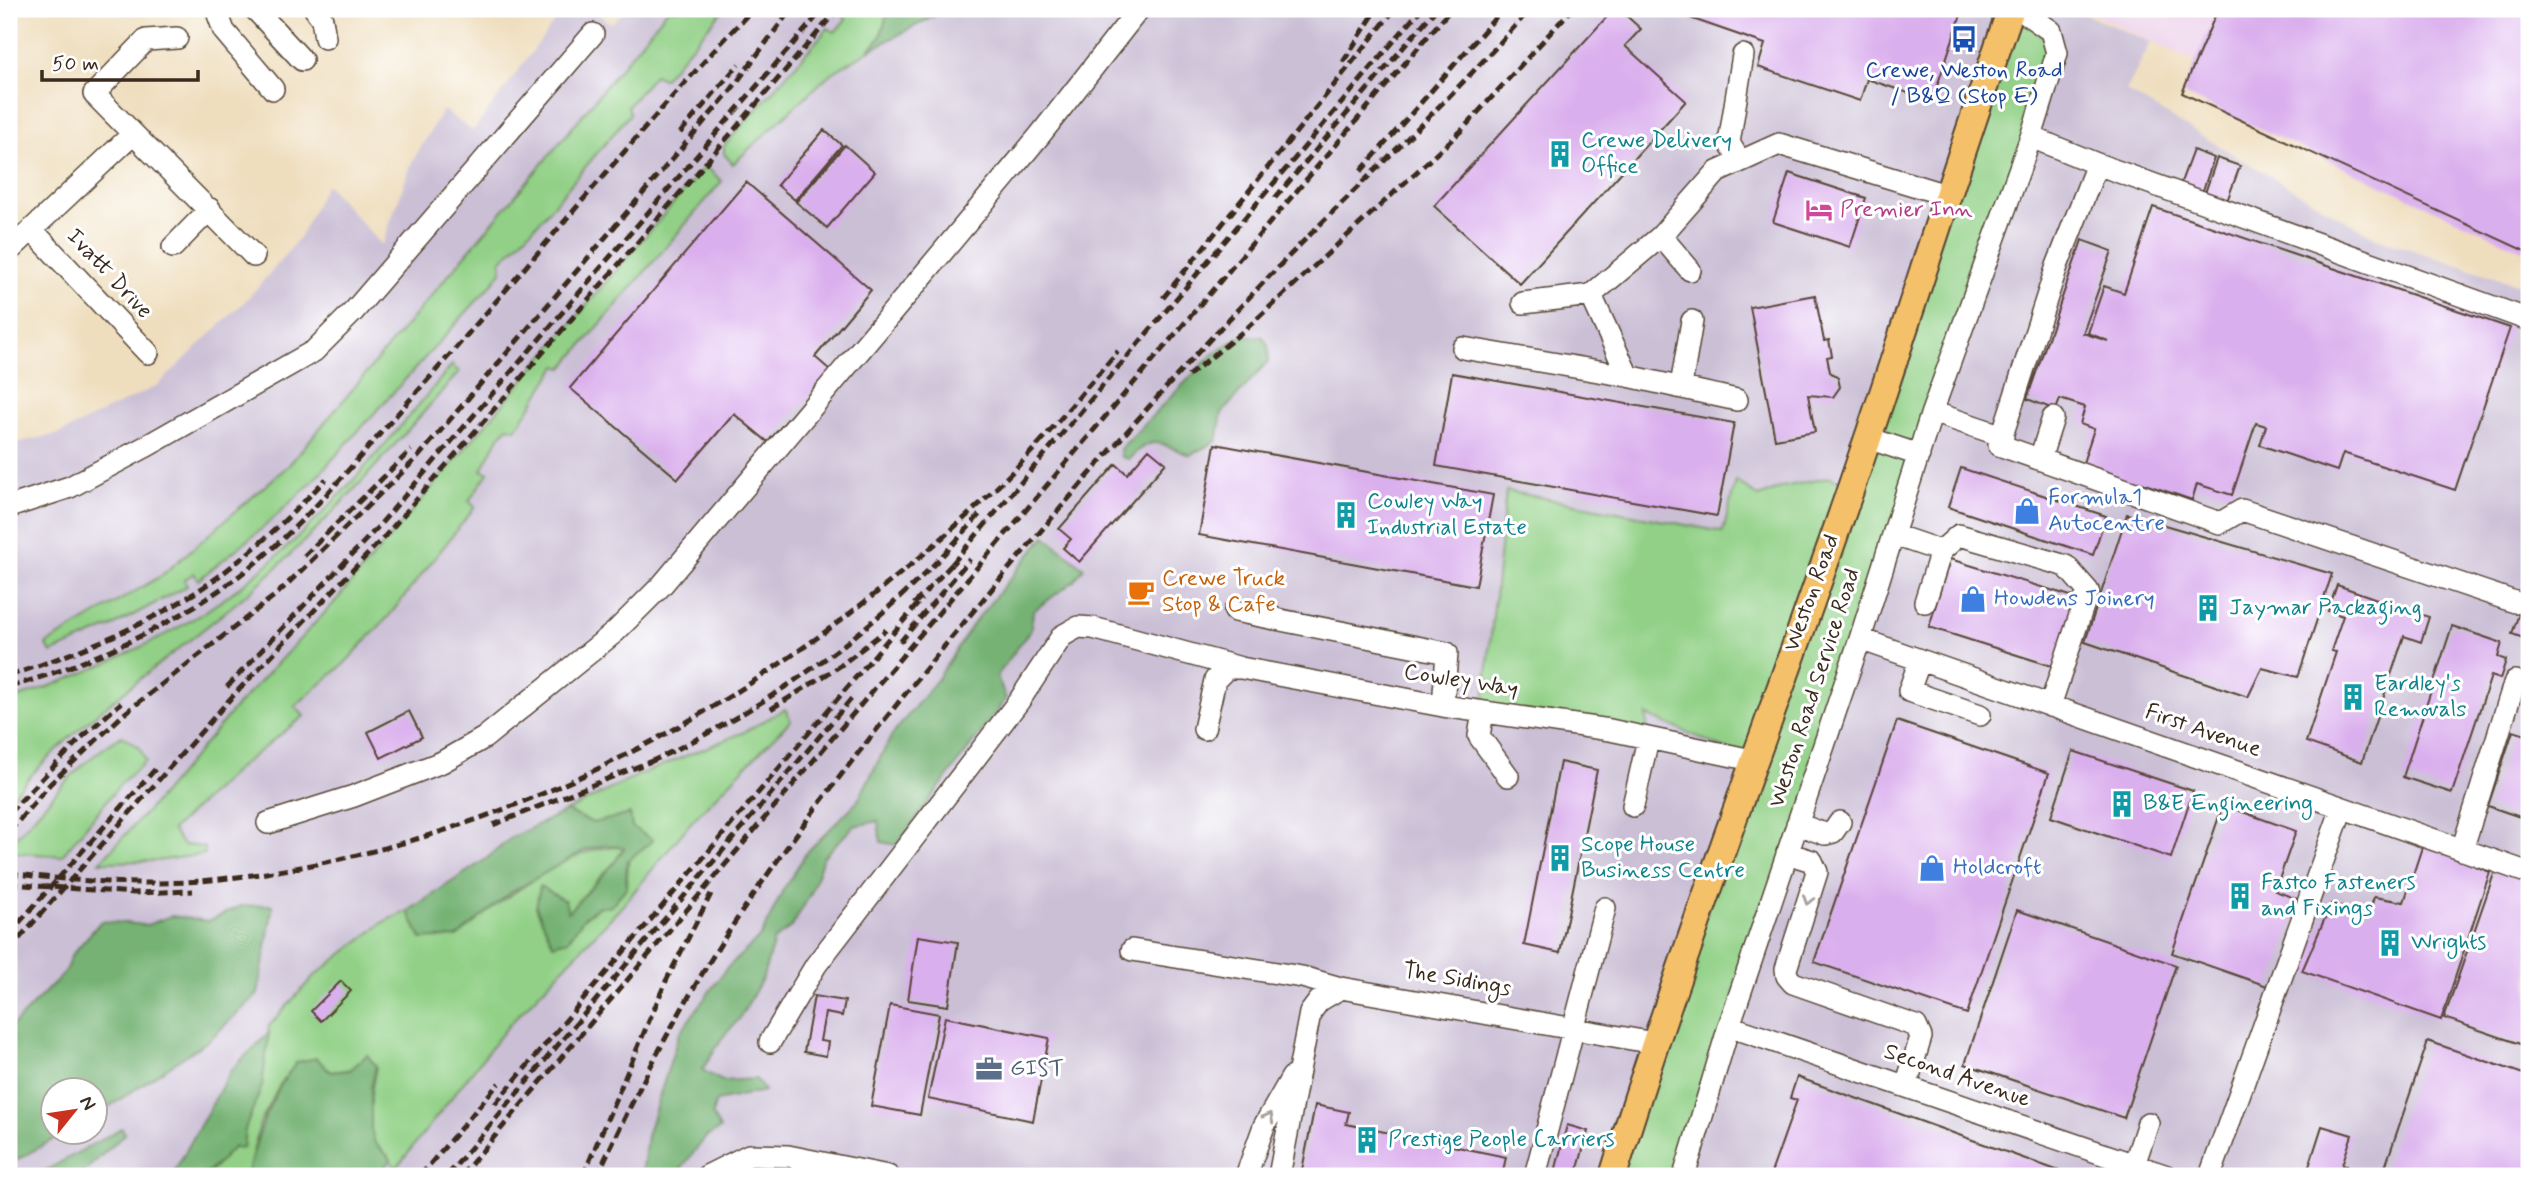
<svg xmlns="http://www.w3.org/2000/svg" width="2538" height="1185" font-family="Mynerve,sans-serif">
<rect width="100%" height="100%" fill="#fff"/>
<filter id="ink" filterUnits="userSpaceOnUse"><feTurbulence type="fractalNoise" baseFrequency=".0143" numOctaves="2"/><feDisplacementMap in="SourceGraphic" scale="14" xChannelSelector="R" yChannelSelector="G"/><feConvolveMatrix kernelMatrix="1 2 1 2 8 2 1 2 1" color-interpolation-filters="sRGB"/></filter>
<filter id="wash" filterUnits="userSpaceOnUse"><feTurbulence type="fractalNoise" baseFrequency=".00686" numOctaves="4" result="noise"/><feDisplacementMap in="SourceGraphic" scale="28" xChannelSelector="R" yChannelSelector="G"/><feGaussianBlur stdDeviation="1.57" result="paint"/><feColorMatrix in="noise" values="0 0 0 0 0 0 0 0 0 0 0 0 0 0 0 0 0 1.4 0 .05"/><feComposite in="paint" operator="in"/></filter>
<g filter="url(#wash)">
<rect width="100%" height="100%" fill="#efdebe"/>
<!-- built -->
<path fill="#ecd1ea" d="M2083,9H2218L2196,62Z"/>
<!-- industrial -->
<path fill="#cbbfd5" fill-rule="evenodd" d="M564,9H591L611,23L627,9H2072L2151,42L2126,91L2376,238L2529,288V1176H9V444L59,434L158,385L250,296L282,259L301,235L326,184L382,245L412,162L443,110L473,131ZM52,1090H94V1132H52Z"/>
<!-- green -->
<path fill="#91d086" stroke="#667d52" stroke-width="2" d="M668,9H724L663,79L654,75L628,106L630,114L539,222L501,261L502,270L492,284L310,484L265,526L198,580L194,573L184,580L187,586L113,626L51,653L46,644L161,576L289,465L567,134Z
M845,9H903V12H888L880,38L868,51L829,75L733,164L724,154V146L828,28L835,32L846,19L841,12Z
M2019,9L2057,53L1684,1176H1613L1752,760L1646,715L1648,739L1483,712L1506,491L1723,532L1736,481L1759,497L1783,487L1831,477L1849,490Z
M705,166L722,181L563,368L557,366L516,429L508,427L500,435L482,470L488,473L469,501L475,507L388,617L344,664L295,706L304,716L243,764L172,830L183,845L204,847L205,854L157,861L100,862L159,798L233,710L333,604Z
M452,365L459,372C393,447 329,522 254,588C171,659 79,717 9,800V700C69,682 150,646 203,613C300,550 379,453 452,365Z
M785,709L791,720L693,820L623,905L509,1025L396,1168C391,1159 379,1152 375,1143C364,1123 372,1088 376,1066L331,1072L316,1058L283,1079L260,1123L247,1176H201L212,1171L234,1146L243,1148L245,1129L262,1086L269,1026L313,977L385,921L408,911L422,939C444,929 470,921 491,908C529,885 579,841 625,848L614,863L567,913L568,940L583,918L626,888L632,827L630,815L593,823L566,811L639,775L742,733Z
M122,736L139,747L146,761L121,783L62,856L9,852V845C45,806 76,763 122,736Z"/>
<!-- forest -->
<path fill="#74b273" stroke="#586e48" stroke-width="2" d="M903,9H947L868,51L880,38L888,12H903Z
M1262,336L1268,345L1269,360L1222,413L1217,441L1190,455C1161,445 1154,432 1129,459L1121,457L1120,449L1212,355L1239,337Z
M1045,536L1084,568L1074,581L1033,611L1031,629L997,676L1006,699L896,845L881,842L878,821L854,826L823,857L811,893L792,926L774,940L763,977L740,1018L722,1038L702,1070L722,1081L756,1079L764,1091L716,1101L712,1115L720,1129L706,1137L675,1176H642L647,1136L679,1034L726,969L761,936L783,890L807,852L857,802L892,735L937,680L973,624Z
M566,811L593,823L630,814L632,827L653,840L627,861L626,888L610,907L599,906L583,919L568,940L553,944L536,907L540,886L565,901L568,912L614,863L624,848L606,845L585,850L510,893L457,937L421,939L408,911L486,859L512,837Z
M273,905L258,994L209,1040L95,1116L94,1090H52V1132L65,1133L9,1164V1029L65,972L71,956L101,921L147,925L171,916L209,921L240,906Z
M269,1033L262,1086L245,1129L243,1148L234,1147C207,1174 212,1176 172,1176L231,1070Z
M367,1055L376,1066L371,1089V1129L375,1143L391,1159L382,1172L370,1176H247C258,1134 269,1096 297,1062L316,1058L331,1072L350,1070Z
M122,1128L125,1134L79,1176H36Z"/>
<g id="blocks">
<!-- building -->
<path fill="#daafed" d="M1614,9H1619L1641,29L1625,46L1686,101L1520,284L1434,206Z
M1664,9H1963L1932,101L1867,79L1860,101L1758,67L1765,44Z
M2218,9H2529V253L2182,93Z
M824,130L842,145L795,200L777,185Z
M845,145L875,172L827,228L796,202Z
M2193,150L2214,158L2202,193L2180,185Z
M2217,158L2240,166L2227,201L2205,193Z
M1789,173L1866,198L1850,247L1773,222Z
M746,182L871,290L815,357L830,370L768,442L734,414L678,479L570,388Z
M2153,207L2510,328L2455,490L2343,453L2337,471L2260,445L2266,426L2256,423L2232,495L2197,484L2192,500L2139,482L2137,487L2081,469L2094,429L2080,424L2085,407L2060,399L2056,410L2027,399L2082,240L2112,251L2083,333L2108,341L2088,333L2104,286L2124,293Z
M1815,295L1824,341L1829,340L1832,356L1827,357L1830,372L1838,378L1840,387L1833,397L1808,395L1815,432L1775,439L1750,307Z
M1452,373L1734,423L1717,516L1436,466Z
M1215,444L1493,495L1476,586L1199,535Z
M1149,449L1166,463L1079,562L1063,548L1071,539L1059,529L1116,464L1127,474Z
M1961,468L2106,516L2093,555L1948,507Z
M2127,514L2332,574L2298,677L2262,668L2248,697L2085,642Z
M1950,559L2077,598L2055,667L1929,627Z
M2529,584V640L2512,634Z
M2337,585L2429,617L2421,642L2404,636L2362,762L2306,742L2336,652L2331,651L2343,616L2328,611Z
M2452,626L2502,643L2498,657L2506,660L2500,679L2491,676L2452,793L2403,777Z
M409,711L422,737L381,758L368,732Z
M1897,721L2049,773L1967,1014L1814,962Z
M2513,731L2529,736V820L2488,806Z
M2073,751L2193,791L2171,858L2051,817Z
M1560,762L1597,770L1560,953L1524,945Z
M2223,805L2296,831L2275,891L2300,900L2270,987L2172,953Z
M2423,844L2490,872L2441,1020L2302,971L2331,904L2369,914L2374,897L2404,902Z
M2495,871L2529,882V1047L2444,1018Z
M2017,910L2176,965L2124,1118L1965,1064Z
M918,936L958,942L948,1006L908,1000Z
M341,981L351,991L321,1021L311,1011Z
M814,996L845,1001L842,1016L825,1013L820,1041L828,1042L826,1056L804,1052Z
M890,1005L939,1014L920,1115L871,1106Z
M945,1017L1049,1038L1033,1121L928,1099Z
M2428,1041L2529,1076V1176H2382Z
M1797,1077L2073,1176H1770L1797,1100L1790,1098Z
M1315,1105L1349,1112L1346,1124L1506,1157L1502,1176L1301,1175Z
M1567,1125L1588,1131L1576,1176H1554Z
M2322,1126L2352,1135L2342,1165L2347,1166L2343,1176H2306Z"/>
</g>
</g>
<g filter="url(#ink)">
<use href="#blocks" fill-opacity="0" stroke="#564536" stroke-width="2"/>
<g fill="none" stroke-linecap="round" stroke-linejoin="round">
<defs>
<path id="minor" d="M216,9L224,31L273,89
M255,9L302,60
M315,9L322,19L325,38
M177,38L146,40L94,94L254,256
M2031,137L2097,164L2057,266L1999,445L2220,523L2242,510L2515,602
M1740,161L1729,143L1743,55
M2097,164L2529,320
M32,230L148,353
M1661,236L1690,270
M173,247L210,209
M9,251L133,134
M1591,295L1628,376L1737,400
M1523,303L1591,295L1661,236L1717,172L1779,144L1946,195
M1463,348L1628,376
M1681,386L1692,321
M1932,412L2003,436
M1868,438L1919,455
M2040,459L2053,418
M9,507L70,487L145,447L314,351L354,311L593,34
M1894,535L1941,551
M1925,602L1941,551L1959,535L2066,566L2088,591L2050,706
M1235,611L1447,653L1443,706
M1860,639L2529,873
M1920,660L1909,691L1980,715
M1483,712L1479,736L1508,776
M1204,729L1215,680L1227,668H1241L1443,706L1610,730L1752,760
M1633,806L1648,739
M268,823L354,796L442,762L484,738L615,632L662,585L900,303L1040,135L1139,9
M1797,824L1825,834L1833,832L1840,822
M2462,850L2515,681
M1787,853L1812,861L1817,872L1786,969L1787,976L1793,983L1916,1026L1921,1037L1906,1086
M1132,950L1302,977L1341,988
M1729,1026L2167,1176
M770,1042L816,965L1019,701L1062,636L1078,627L1093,628L1241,668
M2134,1165L2148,1123
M707,1176L749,1155L788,1156L888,1176
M1246,1176L1264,1126L1292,1077
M1279,1176L1310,1013L1319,1001L1341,988L1654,1043
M1535,1176L1605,908
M1684,1176L1729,1026L1860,639L1932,412L2031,137L2057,53L2051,31L2019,9
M2210,1176L2342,808"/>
<path id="major" d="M1613,1176C1689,927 1785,685 1868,438C1916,295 1961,151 2011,9"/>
</defs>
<!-- minor casing -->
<use href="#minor" stroke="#564536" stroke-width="24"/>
<!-- major casing -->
<use href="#major" stroke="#564536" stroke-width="30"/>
<!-- minor -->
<use href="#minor" stroke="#fff" stroke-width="21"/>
<!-- major -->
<use href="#major" stroke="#f4c16a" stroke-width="26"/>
<!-- rail -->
<path stroke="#3b2a1e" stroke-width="5" stroke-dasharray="10 5" stroke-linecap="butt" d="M1343,62L1377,9
M680,133L739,64
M1361,171L1503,9
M1275,198L1436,9
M1163,298L1395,9
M1188,376L1247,328L1461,131L1572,9
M1038,445L1118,351
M304,556L411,450
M952,564L1421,9
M914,604L955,561
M900,642L970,559
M9,676C67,656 126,634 180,602C234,570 282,525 326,479
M9,687C86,665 163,630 228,584C297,535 352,465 407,403C524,273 633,135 753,9
M227,687L377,528L823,9
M771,709L840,666L886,630
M650,762C778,703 888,622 980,514
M9,813L81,738L121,703
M493,825L659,758
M9,832L50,784L124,714L278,593L419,456L731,90L791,9
M9,873C72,881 138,886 201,881C449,858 677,750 871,597C932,549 991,497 1043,439
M9,884L134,893L193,891
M9,934L158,766
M9,950L230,699L386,535L838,9
M495,1104L922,599
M420,1176L499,1083
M447,1176L852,698
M461,1176L1451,9
M583,1176L666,981L713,890
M597,1176C632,1101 669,1027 713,956C797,823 905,693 1006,572C1089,474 1173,377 1262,284C1350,191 1446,106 1530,9"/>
</g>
<!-- one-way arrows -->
<defs><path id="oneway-chevron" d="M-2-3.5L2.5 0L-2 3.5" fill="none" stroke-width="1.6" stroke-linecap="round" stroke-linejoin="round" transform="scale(1.75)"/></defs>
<g stroke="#a79f9a">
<use href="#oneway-chevron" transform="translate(1808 900) rotate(108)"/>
<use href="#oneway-chevron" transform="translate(1269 1117) rotate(-61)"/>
</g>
</g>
<!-- icons -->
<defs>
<symbol id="bus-bare" viewBox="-9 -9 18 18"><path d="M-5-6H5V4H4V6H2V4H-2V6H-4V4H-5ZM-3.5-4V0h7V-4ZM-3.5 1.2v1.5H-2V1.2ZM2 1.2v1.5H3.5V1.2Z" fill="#1a4fb4" stroke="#fff" stroke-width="2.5" paint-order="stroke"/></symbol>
<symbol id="building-bare" viewBox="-9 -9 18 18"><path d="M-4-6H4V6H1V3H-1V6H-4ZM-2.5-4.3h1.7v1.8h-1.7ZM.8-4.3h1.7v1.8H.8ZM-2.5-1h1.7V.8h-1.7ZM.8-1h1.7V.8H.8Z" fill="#0f9aa8" stroke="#fff" stroke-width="2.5" paint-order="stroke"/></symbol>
<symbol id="hotel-bare" viewBox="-9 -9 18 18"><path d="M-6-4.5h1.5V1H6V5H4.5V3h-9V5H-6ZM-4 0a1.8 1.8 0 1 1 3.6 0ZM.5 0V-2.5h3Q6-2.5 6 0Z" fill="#d1479c" stroke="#fff" stroke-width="2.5" paint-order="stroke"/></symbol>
<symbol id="shop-bare" viewBox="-9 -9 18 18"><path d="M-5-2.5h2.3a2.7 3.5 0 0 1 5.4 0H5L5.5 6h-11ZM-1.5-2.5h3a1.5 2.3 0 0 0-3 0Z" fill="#3f7fe0" stroke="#fff" stroke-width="2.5" paint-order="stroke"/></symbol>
<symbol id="cafe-bare" viewBox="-9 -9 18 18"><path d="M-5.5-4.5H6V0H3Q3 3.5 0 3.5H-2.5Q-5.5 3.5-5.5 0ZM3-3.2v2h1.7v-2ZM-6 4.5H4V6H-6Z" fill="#e8710a" stroke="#fff" stroke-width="2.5" paint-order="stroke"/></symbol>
<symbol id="office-bare" viewBox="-9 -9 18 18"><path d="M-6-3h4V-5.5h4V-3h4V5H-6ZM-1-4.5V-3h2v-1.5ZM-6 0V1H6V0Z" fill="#5c6f8a" stroke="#fff" stroke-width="2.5" paint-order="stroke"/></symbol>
</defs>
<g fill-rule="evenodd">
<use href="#bus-bare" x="1945" y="20" width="38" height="38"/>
<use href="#building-bare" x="1541" y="135" width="38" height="38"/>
<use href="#hotel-bare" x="1800" y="191" width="38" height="38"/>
<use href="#shop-bare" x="2008" y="492" width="38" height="38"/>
<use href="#building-bare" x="1327" y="496" width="38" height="38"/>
<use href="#cafe-bare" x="1122" y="573" width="38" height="38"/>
<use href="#shop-bare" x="1954" y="580" width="38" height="38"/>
<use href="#building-bare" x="2189" y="589" width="38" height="38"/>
<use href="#building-bare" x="2334" y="678" width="38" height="38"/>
<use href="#building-bare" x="2103" y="785" width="38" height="38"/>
<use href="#building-bare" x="1541" y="839" width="38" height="38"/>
<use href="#shop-bare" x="1913" y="849" width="38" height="38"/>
<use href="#building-bare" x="2221" y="877" width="38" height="38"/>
<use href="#building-bare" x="2371" y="924" width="38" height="38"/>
<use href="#office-bare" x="970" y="1050" width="38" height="38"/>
<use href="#building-bare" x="1348" y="1121" width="38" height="38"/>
</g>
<g text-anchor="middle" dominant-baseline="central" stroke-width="6" stroke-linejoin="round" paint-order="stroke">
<!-- transit labels -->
<g font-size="23" fill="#164399" stroke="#fff">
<text x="1964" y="71">Crewe, Weston Road<tspan x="1964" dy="26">/ B&amp;Q (Stop E)</tspan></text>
</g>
<!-- culture labels -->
<g font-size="23" fill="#0d838f" stroke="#fff" text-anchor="start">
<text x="1581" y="141">Crewe Delivery<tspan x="1581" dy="26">Office</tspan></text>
<text x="1367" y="502">Cowley Way<tspan x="1367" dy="26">Industrial Estate</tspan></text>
<text x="2229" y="608">Jaymar Packaging</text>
<text x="2374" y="684">Eardley's<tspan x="2374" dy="26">Removals</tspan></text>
<text x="2143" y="804">B&amp;E Engineering</text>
<text x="1581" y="845">Scope House<tspan x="1581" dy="26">Business Centre</tspan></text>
<text x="2261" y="883">Fastco Fasteners<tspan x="2261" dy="26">and Fixings</tspan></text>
<text x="2411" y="943">Wrights</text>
<text x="1388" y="1140">Prestige People Carriers</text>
</g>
<!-- hotel labels -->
<g font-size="23" fill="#b23c85" stroke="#fff" text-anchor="start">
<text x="1840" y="210">Premier Inn</text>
</g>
<!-- street labels -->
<g font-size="23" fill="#3b2a1e" stroke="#fff">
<text transform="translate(109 274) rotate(47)">Ivatt Drive</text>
<text transform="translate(1812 593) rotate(-70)">Weston Road</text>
<text transform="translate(1461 681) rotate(9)">Cowley Way</text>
<text transform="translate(1815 688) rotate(-72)">Weston Road Service Road</text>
<text transform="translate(2203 731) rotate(19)">First Avenue</text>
<text transform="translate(1457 980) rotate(10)">The Sidings</text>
<text transform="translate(1957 1076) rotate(19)">Second Avenue</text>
</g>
<!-- shop labels -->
<g font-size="23" fill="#366cbe" stroke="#fff" text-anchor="start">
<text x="2048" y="498">Formula1<tspan x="2048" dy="26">Autocentre</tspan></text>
<text x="1994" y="599">Howdens Joinery</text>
<text x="1953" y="868">Holdcroft</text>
</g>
<!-- food labels -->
<g font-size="23" fill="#c56008" stroke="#fff" text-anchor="start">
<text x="1162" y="579">Crewe Truck<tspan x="1162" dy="26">Stop &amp; Cafe</tspan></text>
</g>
<!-- service labels -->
<g font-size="23" fill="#4e5e75" stroke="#fff" text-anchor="start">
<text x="1010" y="1069">GIST</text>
</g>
</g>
<!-- margin -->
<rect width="2538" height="1185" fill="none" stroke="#fff" stroke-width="35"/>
<!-- north arrow -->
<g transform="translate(74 1111) rotate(60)"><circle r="33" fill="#ffffff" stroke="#b1aaa5" stroke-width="2"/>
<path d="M0-5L12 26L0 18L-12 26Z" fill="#c8321e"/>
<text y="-10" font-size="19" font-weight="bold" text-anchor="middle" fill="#3b2a1e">N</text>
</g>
<!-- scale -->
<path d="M42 70v10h156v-10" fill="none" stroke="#3b2a1e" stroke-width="3.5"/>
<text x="52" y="70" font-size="21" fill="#3b2a1e" stroke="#ffffff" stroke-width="5" paint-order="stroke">50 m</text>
</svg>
